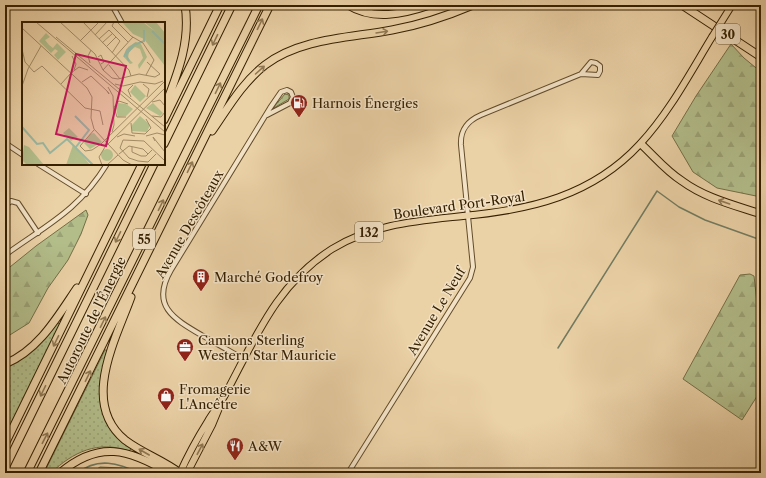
<svg xmlns="http://www.w3.org/2000/svg" width="766" height="478" font-family="'Libre Caslon Text',serif">
<defs>
<pattern id="grass-dots" width="8" height="8" patternUnits="userSpaceOnUse"><rect width="8" height="8" fill="#b2bd8a"/><path d="M2 2h.1M6 6h.1" fill="none" stroke="#9aa275" stroke-width="1.8" stroke-linecap="round"/></pattern>
<pattern id="forest-firs" width="22" height="20" patternUnits="userSpaceOnUse"><rect width="22" height="20" fill="#b2bd8a"/><path d="M5 1l3.5 6h-7zM16 11l3.5 6h-7z" fill="#9aa275"/></pattern>
</defs>
<rect width="100%" height="100%" fill="#ebd1a6"/>
<filter id="stains"><feTurbulence type="fractalNoise" baseFrequency=".005" numOctaves="4"/><feColorMatrix values="0 0 0 0 .2 0 0 0 0 .09 0 0 0 0 .02 0 0 0 .5 -.17"/></filter>
<radialGradient id="worn" r=".72"><stop offset=".6" stop-color="#630" stop-opacity="0"/><stop offset="1" stop-color="#630" stop-opacity=".3"/></radialGradient>
<!-- grass -->
<path fill="url(#grass-dots)" stroke="#746e45" d="M285,94L289,95V99L272,109Z
M57,323L60,324L5,437V367L24,357Z
M105,350H107L104,410L131,449L129,451C98,440 73,452 51,473H44Z"/>
<!-- forest -->
<path fill="url(#forest-firs)" stroke="#746e45" d="M731,44L744,58L761,72V197L717,188L693,172L672,136L696,96Z
M86,210L88,215L81,234L68,260L48,288L29,323L5,338V271L36,246Z
M750,274L754,276L757,303L761,305V390L742,420L683,379L740,275Z
M100,467L122,468L132,473H91Z"/>
<g fill="none" stroke-linecap="round" stroke-linejoin="round">
<!-- stream -->
<path stroke="#717b61" stroke-width="1.5" d="M558,348L657,191L679,207L705,220L761,240
M78,473C97,457 119,463 139,473"/>
<defs>
<path id="minor" d="M112,5L122,23
M5,143L23,155
M38,164L86,194
M5,206L11,201L18,203L38,233
M5,255C48,224 78,211 107,164
M243,359C230,351 217,344 203,336C174,319 150,306 171,270L270,108L281,92L287,90L291,92L293,97L290,103L267,115
M348,473L470,278L473,267L461,145C460,130 467,121 481,115L581,74L598,75L600,71V66L596,63L591,62L581,74"/>
<path id="primary" d="M180,473C188,455 198,437 208,421C214,411 221,403 226,393C256,337 276,285 332,249C372,224 417,221 463,216C530,210 592,196 640,144C669,113 690,73 712,37
M187,473L212,425L219,408"/>
<path id="motorway" d="M348,5C374,21 403,14 430,5
M682,5L761,57
M164,109C177,75 191,42 185,5
M164,120L220,5
M212,131C228,108 242,83 265,65C301,38 350,38 392,30C420,25 447,16 473,5
M164,144L232,5
M641,144C654,156 666,171 682,181C705,198 734,205 761,214
M131,297C116,339 80,403 125,440C142,453 163,460 180,473
M5,364C39,350 58,316 77,288
M5,444L142,164
M5,468L154,164
M27,473L259,5
M39,473L270,5
M60,473C99,440 129,449 169,473"/>
</defs>
<!-- minor casing -->
<use href="#minor" stroke="#624c2a" stroke-width="6"/>
<!-- primary casing -->
<use href="#primary" stroke="#352000" stroke-width="8"/>
<!-- motorway casing -->
<use href="#motorway" stroke="#352000" stroke-width="9"/>
<!-- minor -->
<use href="#minor" stroke="#f2e1c5" stroke-width="4"/>
<!-- primary -->
<use href="#primary" stroke="#ebd1a6" stroke-width="6"/>
<!-- motorway -->
<use href="#motorway" stroke="#ebd1a6" stroke-width="7"/>
<defs>
<path id="primary-bridge" d="M712,37L732,5"/>
</defs>
<!-- primary-bridge casing -->
<use href="#primary-bridge" stroke="#352000" stroke-width="8" stroke-linecap="butt"/>
<!-- primary-bridge -->
<use href="#primary-bridge" stroke="#ebd1a6" stroke-width="6"/>
</g>
<!-- one-way arrows -->
<defs><path id="oneway-shaft" d="M-6 0H5M1.5-3L5.5 0L1.5 3" fill="none" stroke-width="1.6" stroke-linecap="round" stroke-linejoin="round"/></defs>
<g stroke="#907853">
<use href="#oneway-shaft" transform="translate(260 24) rotate(-64)"/>
<use href="#oneway-shaft" transform="translate(382 32) rotate(-9)"/>
<use href="#oneway-shaft" transform="translate(215 40) rotate(116)"/>
<use href="#oneway-shaft" transform="translate(260 70) rotate(-42)"/>
<use href="#oneway-shaft" transform="translate(218 88) rotate(-64)"/>
<use href="#oneway-shaft" transform="translate(190 167) rotate(-64)"/>
<use href="#oneway-shaft" transform="translate(724 202) rotate(-161)"/>
<use href="#oneway-shaft" transform="translate(161 205) rotate(-64)"/>
<use href="#oneway-shaft" transform="translate(118 237) rotate(116)"/>
<use href="#oneway-shaft" transform="translate(103 322) rotate(-64)"/>
<use href="#oneway-shaft" transform="translate(56 341) rotate(116)"/>
<use href="#oneway-shaft" transform="translate(88 376) rotate(-64)"/>
<use href="#oneway-shaft" transform="translate(43 391) rotate(116)"/>
<use href="#oneway-shaft" transform="translate(45 438) rotate(-63)"/>
<use href="#oneway-shaft" transform="translate(200 449) rotate(-62)"/>
<use href="#oneway-shaft" transform="translate(144 452) rotate(-150)"/>
</g>
<!-- icons -->
<defs>
<symbol id="fuel-pin" viewBox="-11 -11 22 30"><path d="M0 17L-7.5 6A9.5 9.5 0 1 1 7.5 6Z" fill="#8f2418" stroke="#f2e1c5"/><path d="M-5.5-6h7V0h2V4h1.3V-2.5L3-4.5l.8-.8L6-3V5H2.5V1h-1V6h-7ZM-4.2-4.7v3.2H.2V-4.7Z" fill="#fff"/></symbol>
<symbol id="building-pin" viewBox="-11 -11 22 30"><path d="M0 17L-7.5 6A9.5 9.5 0 1 1 7.5 6Z" fill="#8f2418" stroke="#f2e1c5"/><path d="M-4-6H4V6H1V3H-1V6H-4ZM-2.5-4.3h1.7v1.8h-1.7ZM.8-4.3h1.7v1.8H.8ZM-2.5-1h1.7V.8h-1.7ZM.8-1h1.7V.8H.8Z" fill="#fff"/></symbol>
<symbol id="office-pin" viewBox="-11 -11 22 30"><path d="M0 17L-7.5 6A9.5 9.5 0 1 1 7.5 6Z" fill="#8f2418" stroke="#f2e1c5"/><path d="M-6-3h4V-5.5h4V-3h4V5H-6ZM-1-4.5V-3h2v-1.5ZM-6 0V1H6V0Z" fill="#fff"/></symbol>
<symbol id="shop-pin" viewBox="-11 -11 22 30"><path d="M0 17L-7.5 6A9.5 9.5 0 1 1 7.5 6Z" fill="#8f2418" stroke="#f2e1c5"/><path d="M-5-2.5h2.3a2.7 3.5 0 0 1 5.4 0H5L5.5 6h-11ZM-1.5-2.5h3a1.5 2.3 0 0 0-3 0Z" fill="#fff"/></symbol>
<symbol id="restaurant-pin" viewBox="-11 -11 22 30"><path d="M0 17L-7.5 6A9.5 9.5 0 1 1 7.5 6Z" fill="#8f2418" stroke="#f2e1c5"/><path d="M-5-6h1v4h1v-4h1v4h1v-4h1v5L-1.5 .5V6h-2V.5L-5-1ZM5-6V6H3V1.5H1.5Q1.5-4 5-6Z" fill="#fff"/></symbol>
</defs>
<g fill-rule="evenodd">
<use href="#fuel-pin" x="289" y="93" width="20" height="27"/>
<use href="#building-pin" x="191" y="267" width="20" height="27"/>
<use href="#office-pin" x="175" y="337" width="20" height="27"/>
<use href="#shop-pin" x="156" y="386" width="20" height="27"/>
<use href="#restaurant-pin" x="225" y="436" width="20" height="27"/>
</g>
<g text-anchor="middle" dominant-baseline="central" stroke-width="3" stroke-linejoin="round" paint-order="stroke">
<!-- shield labels -->
<g fill="#f2e1c5" stroke="#6e5a3b" stroke-width="1">
<rect x="716" y="24" width="24" height="20" rx="3"/>
<rect x="355" y="222" width="28" height="20" rx="3"/>
<rect x="133" y="229" width="22" height="20" rx="3"/>
</g>
<g font-size="12" font-weight="bold" fill="#352000">
<text x="728" y="34">30</text>
<text x="369" y="232">132</text>
<text x="144" y="239">55</text>
</g>
<!-- poi labels -->
<g font-size="13" fill="#352000" stroke="#f2e1c5" text-anchor="start">
<text x="312" y="103">Harnois Énergies</text>
<text x="214" y="277">Marché Godefroy</text>
<text x="198" y="340">Camions Sterling<tspan x="198" dy="15">Western Star Mauricie</tspan></text>
<text x="179" y="389">Fromagerie<tspan x="179" dy="15">L'Ancêtre</tspan></text>
<text x="248" y="446">A&amp;W</text>
</g>
<!-- street labels -->
<g font-size="13" fill="#352000" stroke="#f2e1c5">
<text transform="translate(459 205) rotate(-8)">Boulevard Port-Royal</text>
<text transform="translate(189 224) rotate(-60)">Avenue Descôteaux</text>
<text transform="translate(436 311) rotate(-59)">Avenue Le Neuf</text>
<text transform="translate(91 320) rotate(-64)">Autoroute de l'Énergie</text>
</g>
</g>
<!-- overview -->
<g transform="translate(22 22)">
<rect width="143" height="143" fill="#ebd1a6"/>
<path d="M114,20L119,22L125,35L117,47L116,43L121,36L118,27L113,25L107,30L106,36L111,41L108,42L102,35L106,25ZM113,63L124,74L118,80L108,70ZM96,81L104,82L111,87L104,94L96,95L94,86ZM131,81L141,91L138,94L124,86ZM118,94L128,103L125,110L110,109V103ZM47,106L56,115L49,119L41,111ZM72,111L80,120L68,127L62,121L68,112ZM2,123L7,125L22,143H5L0,138ZM51,123L53,124L68,143H44ZM79 133a6 6 0 1 1 12 0a6 6 0 1 1-12 0Z" fill="#b2bd8a"/>
<path d="M122,0H134L143,11V32L120,1L133,9Z" fill="#b2bd8a"/>
<path d="M100,0H121L139,15L143,22V44L122,17L111,12ZM24,11L28,15L23,18L27,23L31,26L35,21L44,30L36,38L32,33L36,29L33,27L29,31L17,19Z" fill="#b2bd8a"/>
<path fill="none" stroke="#99b8a2" stroke-width="2" d="M130,9L143,22M102,35L105,28L114,21M107,39L104,33L112,23L122,19V8M53,94L67,108L54,125M0,105L15,122L21,121L28,131L45,117L71,143"/>
<path fill="none" stroke="#a28a64" stroke-width="1" d="M14,0L143,110M38,0L73,32L81,48L90,56L96,57L117,52L133,55L138,52L125,40M61,0L107,48L109,54M92,0L90,4L106,20M95,0L109,14L121,21L132,38L124,53M0,6L65,66L70,75L69,96L72,107L101,138L110,143M73,13L85,0M34,15L143,105M77,17L87,8L98,19L90,31M58,19L77,0M80,21L91,11M84,25L94,15M0,27L3,40L12,50L20,44L63,86L78,89L81,103M50,34L54,42L52,48M76,35L79,33L82,40L79,42M68,41L66,34L69,28M87,43L98,57M81,48L111,15M49,51L57,45L66,48M60,60L69,54L86,70L87,72L85,69M39,62L49,51M93,62L101,64L118,60L133,62L141,59M121,62L127,67L125,75M0,64L6,47L19,24M86,65L91,74L92,103L90,110M109,75L106,68L111,63M130,80L138,78L143,84M130,94L139,95L143,90M104,95H95L92,85L97,79L106,82M109,101L110,111L123,112L129,106L124,97M72,108L58,124L63,129L70,128L79,122L143,59M124,114L135,111L143,113M95,115L102,112L113,114M133,119L131,115L143,130M110,125V130L119,134H124L130,128M97,132L107,124L121,127L126,132M134,132L126,140L116,139L107,136L98,126L101,118L122,119L143,139M80,143L77,135L83,125L143,66M85,143L96,133"/>
<path fill="#c2185b" fill-opacity="0.15" stroke="#c2185b" stroke-width="2" d="M54,32L104,44L84,124L34,112Z"/>
<rect width="143" height="143" fill="none" stroke="#352000" stroke-width="2"/>
</g>
<!-- margin -->
<rect width="766" height="478" fill="none" stroke="#ebd1a6" stroke-width="20"/>
<rect x="6" y="6" width="754" height="466" fill="none" stroke="#352000" stroke-width="2"/>
<rect x="10" y="10" width="746" height="458" fill="none" stroke="#352000"/>
<rect width="100%" height="100%" filter="url(#stains)"/>
<rect width="100%" height="100%" fill="url(#worn)"/>
</svg>
